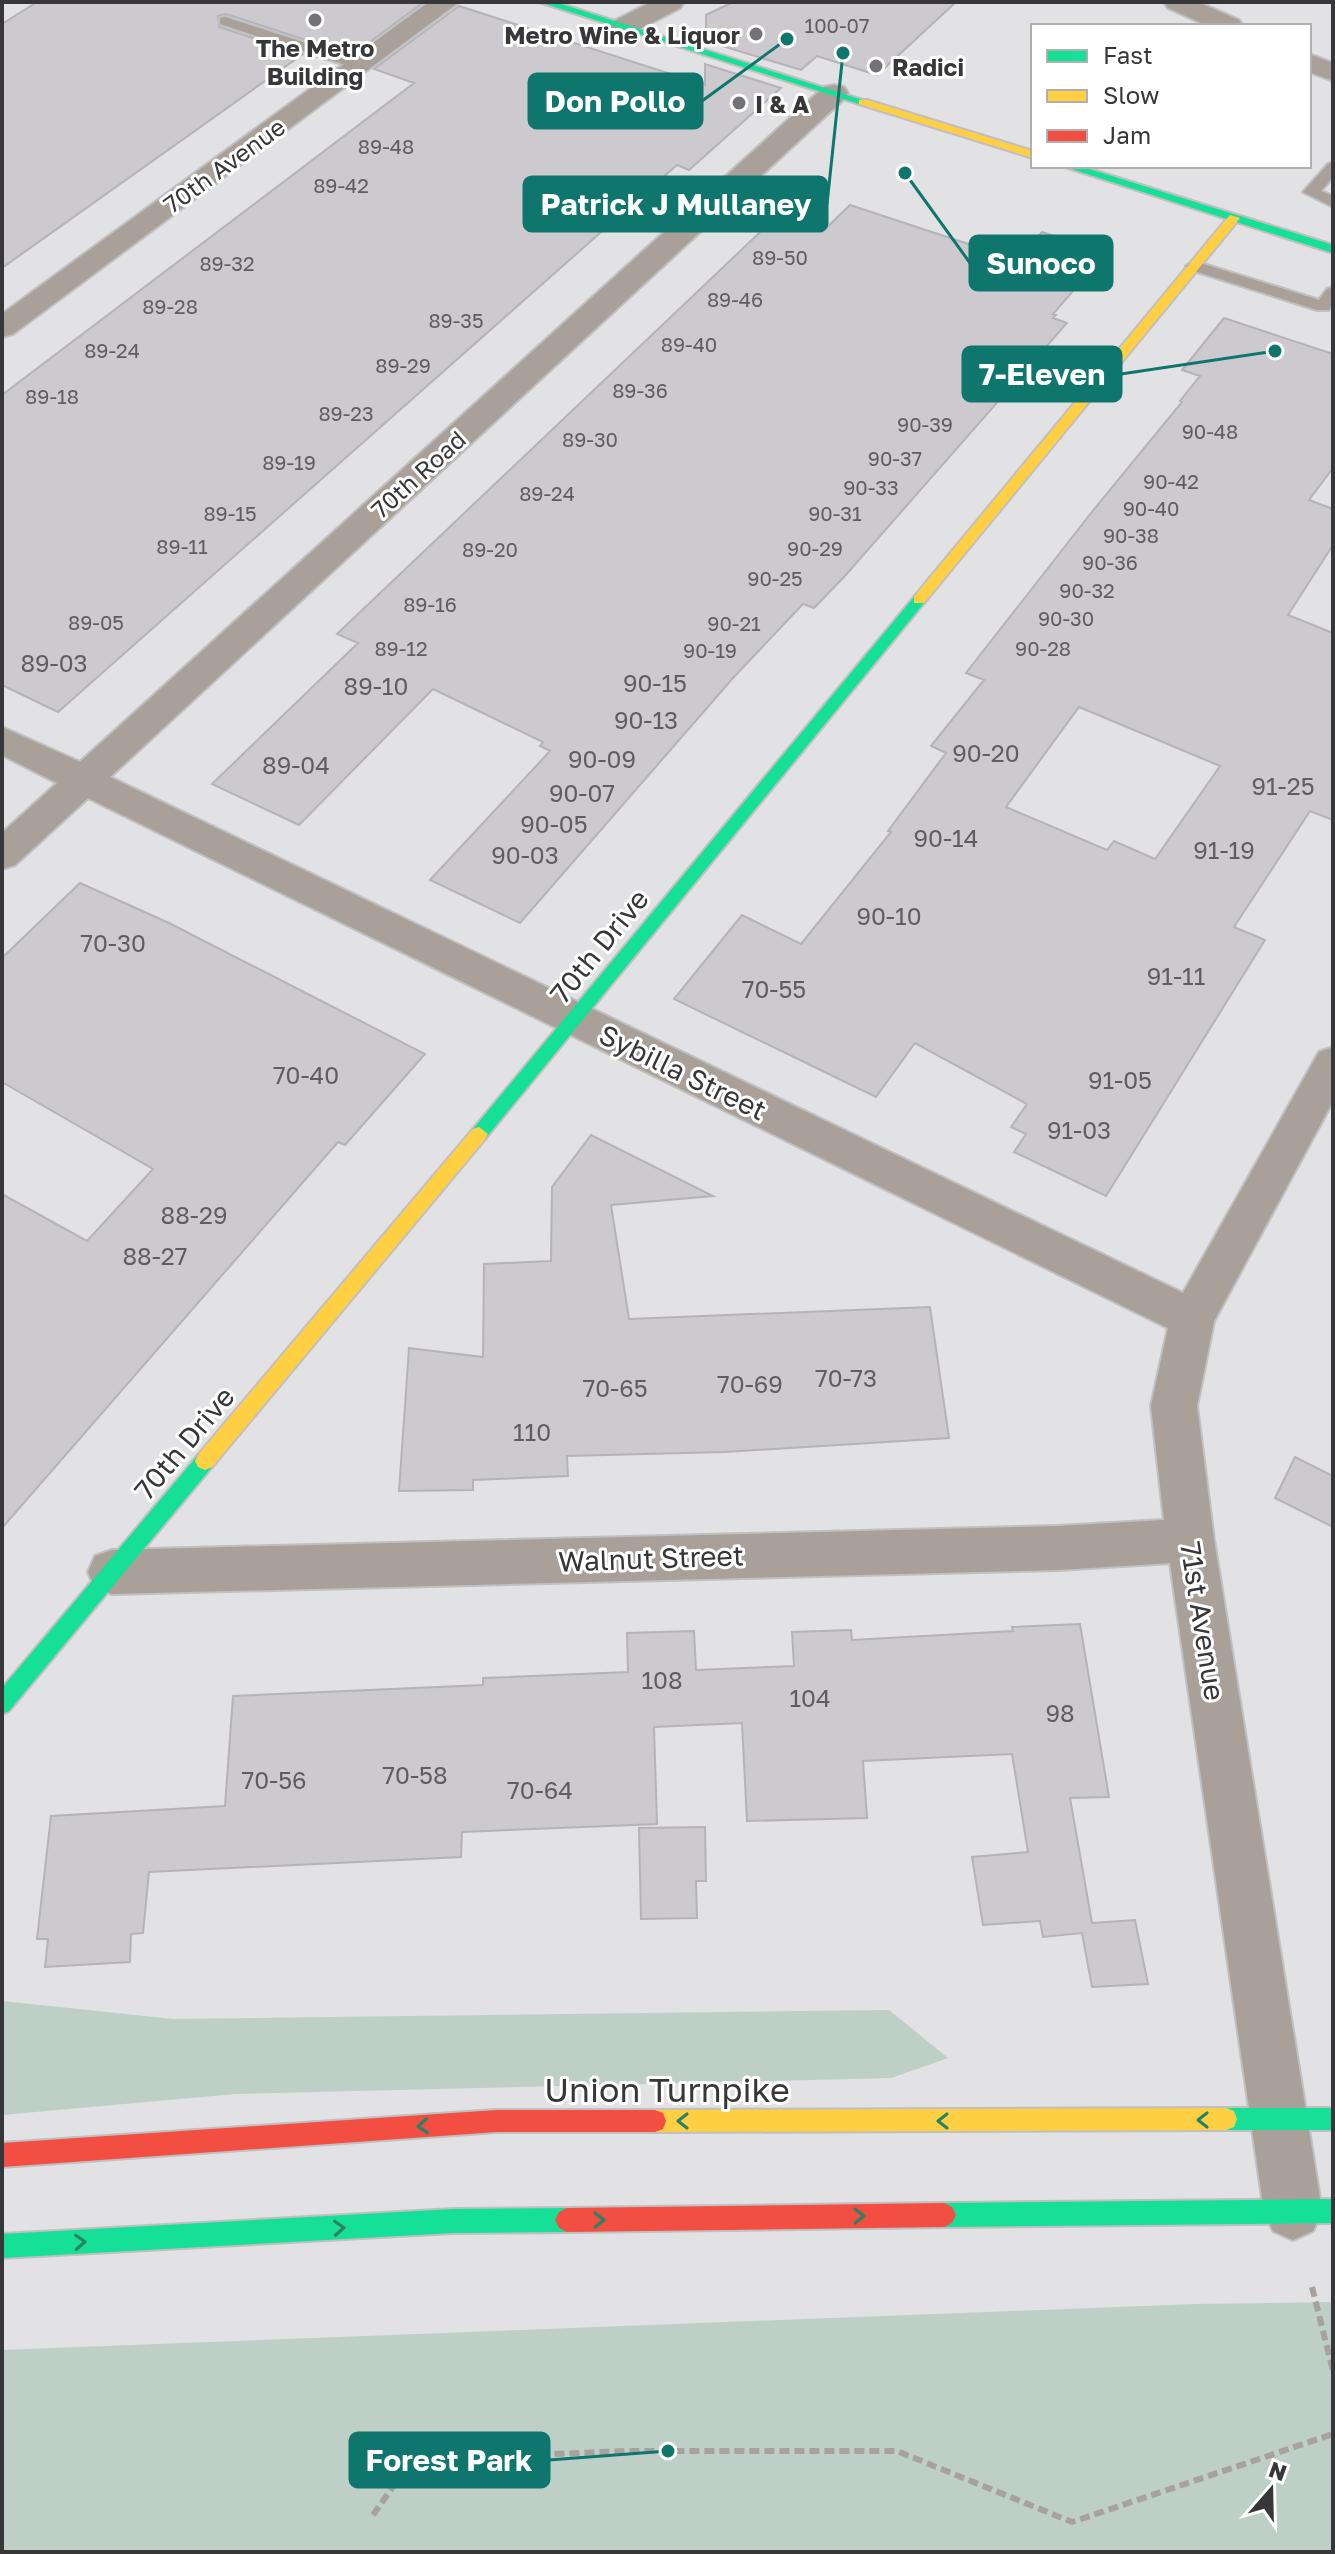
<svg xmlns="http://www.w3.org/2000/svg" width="1335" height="2554" font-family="'Golos Text',sans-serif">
<rect width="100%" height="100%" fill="#e2e1e3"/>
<!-- green -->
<path fill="#bdcfc6" d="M2,2001L173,2019L889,2010L948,2058L891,2078L235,2094L2,2115Z
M1333,2302V2552H2V2350L1195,2304Z"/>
<!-- building -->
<path fill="#ccc9cf" stroke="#b4b3b5" stroke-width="2" fill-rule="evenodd" d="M37,2H424L352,55L226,14L218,16L219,27L303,54L2,268V24Z
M733,2H956L877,75L817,56L801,70L706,41V15Z
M459,6L705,85V64L781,88L689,170L677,165L58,712L2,685V395L414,83L374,69Z
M850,205L1017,260L1042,232L1106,253L1053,314L1056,315L1053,318L1067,323L844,577L814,608L803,604L733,678L520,923L430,880L550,751L540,746L543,742L433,689L299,825L212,784L358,643L337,634L776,217L822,232Z
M1224,318L1333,354V468L1309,500L1333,509V545L1288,615L1333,633V820L1310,811L1234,927L1265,940L1106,1196L1014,1152L1026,1134L1011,1127L1027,1104L915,1043L876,1097L674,999L742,915L801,944L891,832L888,831L946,753L931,746L984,680L966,673L1091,513L1182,402L1180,401L1200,376L1182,370ZM1079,707L1220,766L1155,859L1114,841L1107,850L1006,807Z
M80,883L169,923L425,1054L345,1145L338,1142L2,1528V1194L87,1241L153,1169L2,1082V958Z
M591,1135L713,1196L611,1205L629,1319L930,1307L949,1438L725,1452L567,1456L568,1476L473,1480V1490L399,1491L409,1348L483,1357L484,1264L551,1261L552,1187Z
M1295,1457L1333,1476V1527L1275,1498Z
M1080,1624L1109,1797L1070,1798L1092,1923L1135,1920L1148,1984L1092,1987L1082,1933L1043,1937L1040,1921L983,1925L972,1857L1028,1852L1012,1754L863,1761L867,1818L747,1821L742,1723L654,1727L657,1824L462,1832L461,1857L149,1872L143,1933L131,1934L130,1962L45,1967L48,1939H37L51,1816L225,1806L233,1696L483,1685V1678L628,1672L627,1633L694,1631L696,1670L794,1666L792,1632L851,1630L852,1640L1013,1631L1012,1627Z
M705,1827L706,1881H696L697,1918L641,1919L639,1828Z"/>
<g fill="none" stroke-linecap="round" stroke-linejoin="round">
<defs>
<path id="lane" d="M225,17L365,62L367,65L360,69L355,68L220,24V18Z
M1333,162V177L1321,191L1333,196V207L1303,192L1328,164Z
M1194,261L1319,300L1327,289L1333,287V304L1329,310H1317L1188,269L1186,266Z"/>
<path id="street" d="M429,2H459L13,334L2,337V314Z
M651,2H684L680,8L632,33H614L610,27L614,21Z
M1164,2H1198L1239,20L1243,26H1208L1168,8Z
M1309,54L1333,63V81L1309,72Z
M834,85L844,87L848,93L844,99L110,777L1183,1293L1319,1052L1333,1047V1101L1214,1321L1197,1406L1214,1540L1322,2211L1313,2231L1293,2240L1273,2231L1264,2211L1170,1563L1058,1570L112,1594L95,1588L88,1572L95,1556L112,1550L1058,1526L1164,1520L1151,1406L1168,1328L88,798L15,865L2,869V833L57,783L2,755V727L80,762L824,87Z"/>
<path id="fast" d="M539,2H555L869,102L859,104Z
M1062,166H1080L1333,245V253Z
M919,595L926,600L924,603L485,1139H473L470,1134L473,1129L914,597Z
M205,1452L212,1455L215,1461L212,1467L9,1711L2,1714V1688L198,1455Z
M1226,2108H1333V2130H1226L1218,2127L1215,2119L1218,2111Z
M1333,2199V2223L944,2227L936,2223L932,2215L936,2207L944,2203Z
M567,2208L575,2212L579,2220L575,2228L567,2232L453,2233L2,2258V2234L453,2209Z"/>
<path id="slow" d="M859,100H867L1033,151V158L859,104Z
M1230,215L1240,218L924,603H914V597Z
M479,1127L488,1134L485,1139L212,1467L205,1470L198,1467L195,1461L198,1455L473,1129Z
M1226,2108L1234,2111L1237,2119L1234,2127L1226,2130L655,2132L647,2129L644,2121L647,2113L655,2110Z"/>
<path id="jam" d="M497,2110H655L663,2113L666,2121L663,2129L655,2132H497L2,2167V2143Z
M944,2203L952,2207L956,2215L952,2223L944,2227L567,2232L559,2228L555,2220L559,2212L567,2208Z"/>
</defs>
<!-- lane casing -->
<use href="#lane" stroke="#c0bfc1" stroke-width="4"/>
<!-- street casing -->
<use href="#street" stroke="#c0bfc1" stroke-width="4"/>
<!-- fast casing -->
<use href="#fast" stroke="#c0bfc1" stroke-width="4"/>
<!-- slow casing -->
<use href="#slow" stroke="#c0bfc1" stroke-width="4"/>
<!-- jam casing -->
<use href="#jam" stroke="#c0bfc1" stroke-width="4"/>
<!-- path -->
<path stroke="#a7a29d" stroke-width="6" stroke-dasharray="10 5" stroke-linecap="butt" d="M1312,2287L1333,2371
M373,2515L412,2460L626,2451H897L1072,2522L1333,2434"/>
<!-- lane -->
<use href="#lane" fill="#a8a099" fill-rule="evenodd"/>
<!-- street -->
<use href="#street" fill="#a8a099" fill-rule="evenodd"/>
<!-- fast -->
<use href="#fast" fill="#16e098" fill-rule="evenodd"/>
<!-- slow -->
<use href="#slow" fill="#ffcf43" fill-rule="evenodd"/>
<!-- jam -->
<use href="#jam" fill="#f24e42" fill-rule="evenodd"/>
</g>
<!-- one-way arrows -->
<defs><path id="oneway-chevron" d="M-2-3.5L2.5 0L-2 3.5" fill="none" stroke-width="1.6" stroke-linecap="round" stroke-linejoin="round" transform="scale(2)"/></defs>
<g stroke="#288263">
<use href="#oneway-chevron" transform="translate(1203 2120) rotate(180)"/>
<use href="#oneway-chevron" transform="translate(683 2121) rotate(180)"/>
<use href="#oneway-chevron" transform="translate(943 2121) rotate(180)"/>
<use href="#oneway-chevron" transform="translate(423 2126) rotate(176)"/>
<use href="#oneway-chevron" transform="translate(859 2216) rotate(-1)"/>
<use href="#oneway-chevron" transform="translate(599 2220) rotate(-1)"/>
<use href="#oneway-chevron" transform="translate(339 2228) rotate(-3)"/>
<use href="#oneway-chevron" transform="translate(80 2242) rotate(-3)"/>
</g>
<!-- markers -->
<g fill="#737274" stroke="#fff" stroke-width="3">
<circle cx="315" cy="20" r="8"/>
<circle cx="756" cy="34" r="8"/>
<circle cx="876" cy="66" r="8"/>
<circle cx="739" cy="103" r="8"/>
</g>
<g text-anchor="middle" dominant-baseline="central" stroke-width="6" stroke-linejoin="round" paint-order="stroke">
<!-- far-number labels -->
<g font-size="20" fill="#5e5d60">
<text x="837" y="25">100-07</text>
<text x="386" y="146">89-48</text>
<text x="341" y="185">89-42</text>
<text x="780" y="257">89-50</text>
<text x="227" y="263">89-32</text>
<text x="735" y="299">89-46</text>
<text x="170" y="306">89-28</text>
<text x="456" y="320">89-35</text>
<text x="689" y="344">89-40</text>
<text x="112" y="350">89-24</text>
<text x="403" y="365">89-29</text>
<text x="640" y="390">89-36</text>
<text x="52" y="396">89-18</text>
<text x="346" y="413">89-23</text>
<text x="925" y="424">90-39</text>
<text x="1210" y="431">90-48</text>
<text x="590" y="439">89-30</text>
<text x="895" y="458">90-37</text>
<text x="289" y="462">89-19</text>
<text x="1171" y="481">90-42</text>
<text x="871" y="487">90-33</text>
<text x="547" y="493">89-24</text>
<text x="1151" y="508">90-40</text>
<text x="230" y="513">89-15</text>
<text x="835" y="513">90-31</text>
<text x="1131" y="535">90-38</text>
<text x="182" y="546">89-11</text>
<text x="815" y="548">90-29</text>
<text x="490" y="549">89-20</text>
<text x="1110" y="562">90-36</text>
<text x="775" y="578">90-25</text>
<text x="1087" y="590">90-32</text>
<text x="430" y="604">89-16</text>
<text x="1066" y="618">90-30</text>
<text x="96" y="622">89-05</text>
<text x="734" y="623">90-21</text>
<text x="401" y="648">89-12</text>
<text x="1043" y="648">90-28</text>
<text x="710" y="650">90-19</text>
</g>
<!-- far-poi labels -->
<g font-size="24" font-weight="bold" fill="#373638" stroke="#fff" text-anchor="start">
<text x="740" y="34" text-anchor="end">Metro Wine &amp; Liquor</text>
<text x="315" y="47" text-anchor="middle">The Metro<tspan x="315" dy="28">Building</tspan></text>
<text x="892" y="66">Radici</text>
<text x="755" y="103">I &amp; A</text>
</g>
<!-- far-street labels -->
<g font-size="24" fill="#373638" stroke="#fff">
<text transform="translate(224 165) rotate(-36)">70th Avenue</text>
<text transform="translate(418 474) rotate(-42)">70th Road</text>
</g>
<!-- number labels -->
<g font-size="24" fill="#5e5d60">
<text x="54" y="662">89-03</text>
<text x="655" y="682">90-15</text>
<text x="376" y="685">89-10</text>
<text x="646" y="719">90-13</text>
<text x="986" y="752">90-20</text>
<text x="602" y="758">90-09</text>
<text x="296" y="764">89-04</text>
<text x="1283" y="785">91-25</text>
<text x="582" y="792">90-07</text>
<text x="554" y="823">90-05</text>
<text x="946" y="837">90-14</text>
<text x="1224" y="849">91-19</text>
<text x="525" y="854">90-03</text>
<text x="889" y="915">90-10</text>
<text x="113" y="942">70-30</text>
<text x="1176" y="975">91-11</text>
<text x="774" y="988">70-55</text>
<text x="306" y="1074">70-40</text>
<text x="1120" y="1079">91-05</text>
<text x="1079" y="1129">91-03</text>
<text x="194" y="1214">88-29</text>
<text x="155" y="1255">88-27</text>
<text x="846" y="1377">70-73</text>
<text x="750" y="1383">70-69</text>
<text x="615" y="1387">70-65</text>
<text x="532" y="1431">110</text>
<text x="662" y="1679">108</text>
<text x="810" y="1697">104</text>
<text x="1060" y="1712">98</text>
<text x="415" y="1774">70-58</text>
<text x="274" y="1779">70-56</text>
<text x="540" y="1789">70-64</text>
</g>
<!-- street labels -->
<g font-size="28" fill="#373638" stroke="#fff">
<text transform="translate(599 946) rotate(-51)">70th Drive</text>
<text transform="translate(683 1072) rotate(26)">Sybilla Street</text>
<text transform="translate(184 1443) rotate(-50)">70th Drive</text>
<text transform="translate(651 1558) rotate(-2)">Walnut Street</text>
<text transform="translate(1203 1621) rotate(81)">71st Avenue</text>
</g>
<!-- near-street labels -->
<g font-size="34" fill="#373638" stroke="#fff">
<text x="667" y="2089">Union Turnpike</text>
</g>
</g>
<!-- callouts -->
<path fill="none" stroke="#0f766e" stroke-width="3" d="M787 39L702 101M843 53L827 204M905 173L970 263M1275 351L1121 374M668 2451L549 2460"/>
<g fill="#0f766e" stroke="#fff" stroke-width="3">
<circle cx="787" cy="39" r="8"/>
<circle cx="843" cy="53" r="8"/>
<circle cx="905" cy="173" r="8"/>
<circle cx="1275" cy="351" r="8"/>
<circle cx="668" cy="2451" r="8"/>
</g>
<g fill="#0f766e" stroke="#0f766e" stroke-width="3">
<rect x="529" y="74" width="173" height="54" rx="8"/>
<rect x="524" y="177" width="303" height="54" rx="8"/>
<rect x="970" y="236" width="142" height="54" rx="8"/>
<rect x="963" y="347" width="158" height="54" rx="8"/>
<rect x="350" y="2433" width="199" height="54" rx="8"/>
</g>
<g font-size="30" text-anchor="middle" font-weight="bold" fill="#fff">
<text x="615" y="112">Don Pollo</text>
<text x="676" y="215">Patrick J Mullaney</text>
<text x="1041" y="274">Sunoco</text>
<text x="1042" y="385">7-Eleven</text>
<text x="449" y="2471">Forest Park</text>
</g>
<!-- border -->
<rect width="1335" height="2554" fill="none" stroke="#373638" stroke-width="8"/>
<!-- legend -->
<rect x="1031" y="24" width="280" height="144" fill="#ffffff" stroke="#afafaf" stroke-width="2"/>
<rect x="1047" y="50" width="40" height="12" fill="#16e098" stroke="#afafaf" stroke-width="2"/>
<text x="1103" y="64" font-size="24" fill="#373638">Fast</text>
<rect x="1047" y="90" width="40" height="12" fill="#ffcf43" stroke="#afafaf" stroke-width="2"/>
<text x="1103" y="104" font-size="24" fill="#373638">Slow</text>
<rect x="1047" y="130" width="40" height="12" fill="#f24e42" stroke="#afafaf" stroke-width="2"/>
<text x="1103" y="144" font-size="24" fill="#373638">Jam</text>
<!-- north arrow -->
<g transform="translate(1271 2490) rotate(20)" stroke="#ffffff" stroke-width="6" paint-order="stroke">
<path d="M0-6L14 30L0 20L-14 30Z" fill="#373638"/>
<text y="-12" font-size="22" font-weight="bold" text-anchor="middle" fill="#373638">N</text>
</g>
</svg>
